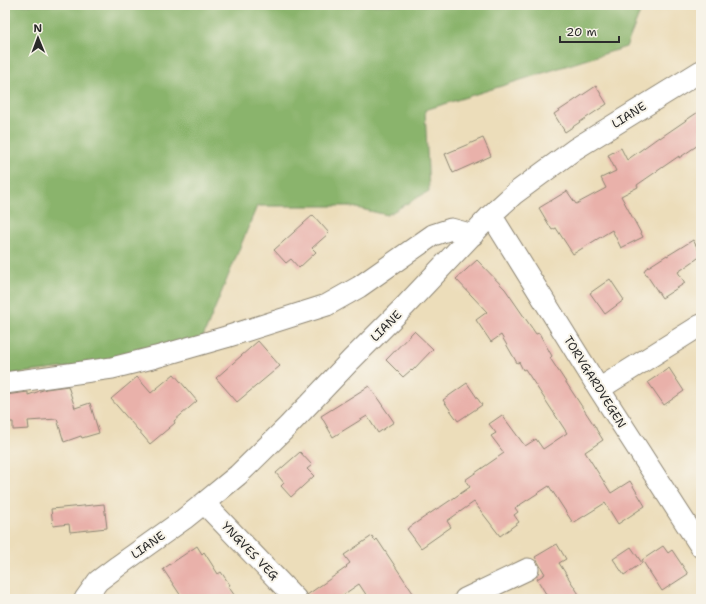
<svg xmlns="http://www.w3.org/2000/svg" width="706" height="604" font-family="'Shantell Sans',sans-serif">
<rect width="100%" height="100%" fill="#f7f3e8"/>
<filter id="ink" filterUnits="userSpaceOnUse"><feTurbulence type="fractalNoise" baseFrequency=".025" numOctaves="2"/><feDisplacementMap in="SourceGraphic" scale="8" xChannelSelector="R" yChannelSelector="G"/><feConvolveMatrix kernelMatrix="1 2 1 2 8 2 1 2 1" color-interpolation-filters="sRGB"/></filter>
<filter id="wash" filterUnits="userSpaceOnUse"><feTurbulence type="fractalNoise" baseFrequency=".012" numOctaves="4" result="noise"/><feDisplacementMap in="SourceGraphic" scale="16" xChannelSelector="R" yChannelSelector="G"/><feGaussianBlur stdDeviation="0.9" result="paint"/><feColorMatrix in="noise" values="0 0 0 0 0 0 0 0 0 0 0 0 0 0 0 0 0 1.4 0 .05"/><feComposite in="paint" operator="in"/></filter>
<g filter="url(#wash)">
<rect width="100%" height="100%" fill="#ecddba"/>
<!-- forest -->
<path fill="#8ab46c" stroke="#5a704c" d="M5,5H643L626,47L425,110L429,191L387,215L348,206H257L201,342L95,364L5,375Z"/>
<g id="blocks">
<!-- building -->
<path fill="#e9b1aa" d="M596,86L607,104L565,132L554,114Z
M701,110V143L679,158V156L637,185L638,187L621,196L643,237L621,248L612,230L573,254L556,228L552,230L539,208L567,191L576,204L606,188L601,178L616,171L608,155L621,148L627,160L659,137L660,138Z
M483,138L491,156L453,173L445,154Z
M313,215L329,233L312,248L316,252L299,268L291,259L286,263L274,250Z
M693,240L701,254V256L678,272L685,283L662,298L644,271L645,270V269L667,255V256L672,253Z
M477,260L505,289L536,334L539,333L552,356L550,358L596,428V429L603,440L585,452L611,493L630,481L645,506L618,524L605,503L573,523L549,486L515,508L518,512L514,515L519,522L500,536L474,502L447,521L451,527L421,548L407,529L438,508H439L470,487L465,480L504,453L491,436L496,433L489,424L502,415L525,446L536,439L543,449L567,433L525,369L523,370L519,362L517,363L501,335L491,342L476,320L487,312L456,279Z
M610,279L624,300L605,314L590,293Z
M414,331L433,349L412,371L411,370L403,377L386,360Z
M258,341L280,366L237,402L216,378Z
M669,368L684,391L664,405L648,382Z
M174,374L197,401L174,421L175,423L150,444L111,399L137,377L151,393Z
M467,383L482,405L458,421L443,400Z
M68,386L75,408L90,403L99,433L82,438L81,436L64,442L57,419L28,421L29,429L13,430V422H6L5,395L28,392V395L46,389Z
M369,386L394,422L378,433L367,416L333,437L321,416Z
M300,452L312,465L307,469L314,476L291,497L281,486L284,483L276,473Z
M104,504L107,528L70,532L69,524L53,526L51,509Z
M372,536L375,541L377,539L417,599H369L359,584L337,599H308L307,595L347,567L346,566L350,563L344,555Z
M557,544L566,559L559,563L582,599H549L537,579L545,574L535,557Z
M197,546L202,554L204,552L218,574L221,572L230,585L228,586L237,599H183L163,569Z
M663,546L668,553L672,550L688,574L662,591L642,560Z
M631,547L642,563L624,575L613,559Z"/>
</g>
</g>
<g filter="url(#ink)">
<use href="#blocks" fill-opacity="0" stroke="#8c8472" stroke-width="1"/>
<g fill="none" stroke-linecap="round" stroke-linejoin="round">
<defs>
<path id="minor" d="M491,215L599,389L701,547
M5,383L112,368L156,357L226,337L327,305L359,287L433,235L451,229L473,235
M599,389L701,325
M204,503L296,599
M85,599L98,581L118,566L184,519L204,503L238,475L288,426L351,360L405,306L491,215L514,194L575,149L701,71
M465,599L528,569"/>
</defs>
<!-- minor casing -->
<use href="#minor" stroke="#8c8472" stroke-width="23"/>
<!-- minor -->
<use href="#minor" stroke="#fff" stroke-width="21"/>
</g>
</g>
<g text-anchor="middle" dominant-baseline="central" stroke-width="4" stroke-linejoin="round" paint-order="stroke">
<!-- street labels -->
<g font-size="12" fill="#2b2b2b" stroke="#f7f3e8">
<text transform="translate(629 115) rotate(-32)">LIANE</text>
<text transform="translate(386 326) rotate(-45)">LIANE</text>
<text transform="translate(595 382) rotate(58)">TORVGARDVEGEN</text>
<text transform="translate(148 545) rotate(-35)">LIANE</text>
<text transform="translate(250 551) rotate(46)">YNGVES VEG</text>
</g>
</g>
<!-- margin -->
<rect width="706" height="604" fill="none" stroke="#f7f3e8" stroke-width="20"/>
<!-- north arrow -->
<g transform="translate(38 38) rotate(359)" stroke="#f7f3e8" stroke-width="3" paint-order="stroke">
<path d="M0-3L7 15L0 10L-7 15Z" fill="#2b2b2b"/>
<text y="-6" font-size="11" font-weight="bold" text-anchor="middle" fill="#2b2b2b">N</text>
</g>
<!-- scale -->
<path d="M560 36v6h59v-6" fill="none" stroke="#2b2b2b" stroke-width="2"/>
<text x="566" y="36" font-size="12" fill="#2b2b2b" stroke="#f7f3e8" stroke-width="3" paint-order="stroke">20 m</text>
</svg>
